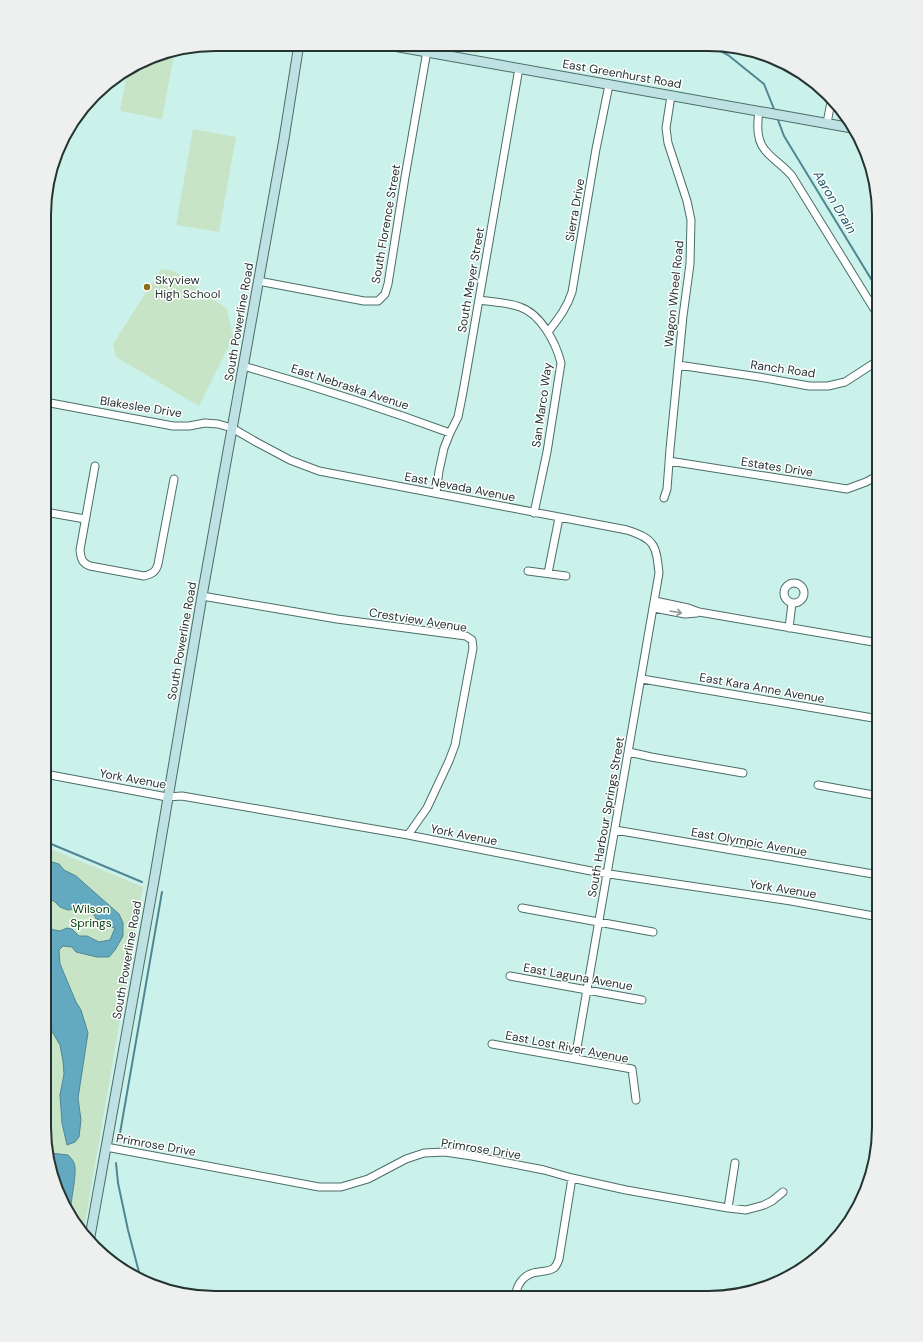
<svg xmlns="http://www.w3.org/2000/svg" width="923" height="1342" font-family="'DM Sans',sans-serif">
<rect width="100%" height="100%" fill="#cbf2ea"/>
<!-- green -->
<path fill="#c7e4c6" d="M429,45H480L478,54Z
M160,53H164L174,55L162,119L120,111L127,72Z
M193,129L236,137L219,232L176,225Z
M161,269L174,271L227,309L233,337L199,406L116,357L113,344Z
M44,846L143,887L83,1234L62,1202L44,1127Z"/>
<!-- water -->
<path fill="#63a9bf" stroke="#508694" d="M45,860L59,864L64,870L76,876L119,914L123,923V936L115,950L109,957H97L76,952L72,947L63,946L59,950L60,964L76,1002L81,1010L88,1033L78,1098L81,1120L79,1137L75,1142L67,1145L62,1123L60,1095L64,1074L63,1061L60,1045L50,1028L44,1007V920L49,929L60,931L67,928L72,929L79,936H87L99,942L110,940L115,928L111,927L108,922L96,919L95,916L87,909L82,907V903L74,909L68,910L60,907L54,901L46,899L44,895Z
M50,1153L68,1155C70,1157 73,1160 74,1163C78,1171 70,1203 70,1215L62,1202Z"/>
<g fill="none" stroke-linecap="round" stroke-linejoin="round">
<!-- stream -->
<path stroke="#508694" stroke-width="2" d="M709,45L728,55L764,84L774,109
M778,120L784,136L879,292
M44,841L142,882
M119,1139L162,892
M116,1163L118,1183L128,1230L140,1276"/>
<defs>
<path id="street" d="M759,111C757,124 756,140 765,150C773,160 784,166 792,176L879,317
M827,123L831,102
M258,281L364,301H378L385,294L388,284L405,177L427,51
M479,300C492,302 507,302 520,307C541,314 556,343 561,363L547,452L534,513
M548,332C558,319 567,308 572,292L596,149L609,85
M678,365L759,377L809,386H828L845,382L879,360
M243,366C313,386 382,408 450,433
M45,402L173,426H189L205,423L218,424L232,428L258,443L290,460L319,471L627,530C655,539 656,545 659,573L575,1059
M669,461L847,489L866,482L879,475
M95,466L80,550C81,559 82,563 90,566L144,576C152,574 156,572 158,564L174,479
M436,493L439,471L444,448L450,433L458,417L463,392L519,68
M664,498L667,489L670,449L683,316L690,264L691,220L687,201L668,143L666,128L671,96
M45,512L85,519
M528,571L566,576
M548,573L559,518
M784 593a10 10 0 1 1 20 0a10 10 0 1 1-20 0Z
M202,596L337,619L466,636L472,640L473,648L455,745L449,761L427,808L408,835
M655,601L688,608L699,612L879,643
M654,608L685,614L697,613
M789,628L792,603
M642,679L879,719
M629,752L651,757L743,773
M45,774L167,797L182,796L408,835L596,872L791,901L879,917
M818,785L879,796
M615,830L879,875
M522,908L653,932
M510,976L642,1000
M492,1044L632,1069L636,1100
M106,1147L319,1187H341L368,1179L406,1159L424,1153L445,1152L472,1156L544,1170L572,1178L626,1190L728,1208L746,1210L764,1205L772,1201L783,1192
M728,1208L735,1163
M515,1297C517,1284 524,1273 539,1272C544,1271 550,1271 554,1268C556,1266 558,1262 559,1259L572,1178"/>
<path id="secondary" d="M388,45L852,128
M89,1242L155,875L202,596L284,139L299,44"/>
</defs>
<!-- street casing -->
<use href="#street" stroke="#4b6e68" stroke-width="9"/>
<!-- secondary casing -->
<use href="#secondary" stroke="#4b6e68" stroke-width="11"/>
<!-- street -->
<use href="#street" stroke="#fff" stroke-width="7"/>
<!-- secondary -->
<use href="#secondary" stroke="#bee1e3" stroke-width="9"/>
</g>
<!-- one-way arrows -->
<defs><path id="oneway-shaft" d="M-6 0H5M1.5-3L5.5 0L1.5 3" fill="none" stroke-width="1.6" stroke-linecap="round" stroke-linejoin="round"/></defs>
<use stroke="#929a98" href="#oneway-shaft" transform="translate(676 612) rotate(10)"/>
<!-- markers -->
<circle fill="#907015" stroke="#fff" stroke-width="1.5" cx="147" cy="287" r="4"/>
<g text-anchor="middle" dominant-baseline="central" stroke-width="3" stroke-linejoin="round" paint-order="stroke">
<!-- street labels -->
<g font-size="12" fill="#253431" stroke="#fff">
<text transform="translate(622 74) rotate(10)">East Greenhurst Road</text>
<text transform="translate(575 210) rotate(-80)">Sierra Drive</text>
<text transform="translate(386 224) rotate(-80)">South Florence Street</text>
<text transform="translate(471 280) rotate(-80)">South Meyer Street</text>
<text transform="translate(674 294) rotate(-84)">Wagon Wheel Road</text>
<text transform="translate(239 322) rotate(-80)">South Powerline Road</text>
<text transform="translate(783 369) rotate(8)">Ranch Road</text>
<text transform="translate(350 387) rotate(18)">East Nebraska Avenue</text>
<text transform="translate(542 405) rotate(-82)">San Marco Way</text>
<text transform="translate(141 407) rotate(9)">Blakeslee Drive</text>
<text transform="translate(777 467) rotate(9)">Estates Drive</text>
<text transform="translate(460 487) rotate(11)">East Nevada Avenue</text>
<text transform="translate(418 620) rotate(9)">Crestview Avenue</text>
<text transform="translate(182 641) rotate(-80)">South Powerline Road</text>
<text transform="translate(762 688) rotate(10)">East Kara Anne Avenue</text>
<text transform="translate(133 779) rotate(10)">York Avenue</text>
<text transform="translate(606 817) rotate(-80)">South Harbour Springs Street</text>
<text transform="translate(464 835) rotate(11)">York Avenue</text>
<text transform="translate(749 842) rotate(10)">East Olympic Avenue</text>
<text transform="translate(783 889) rotate(9)">York Avenue</text>
<text transform="translate(127 960) rotate(-80)">South Powerline Road</text>
<text transform="translate(578 977) rotate(10)">East Laguna Avenue</text>
<text transform="translate(567 1047) rotate(11)">East Lost River Avenue</text>
<text transform="translate(156 1145) rotate(10)">Primrose Drive</text>
<text transform="translate(481 1149) rotate(9)">Primrose Drive</text>
</g>
<!-- poi labels -->
<g font-size="12" fill="#253431" stroke="#fff" text-anchor="start">
<text x="155" y="280">Skyview<tspan x="155" dy="14">High School</tspan></text>
</g>
<!-- park labels -->
<g font-size="12" fill="#004206" stroke="#fff">
<text x="91" y="909">Wilson<tspan x="91" dy="14">Springs</tspan></text>
</g>
<!-- water labels -->
<g font-size="13" font-style="italic" fill="#215b6b" stroke="#fff">
<text transform="translate(835 202) rotate(59)">Aaron Drain</text>
</g>
</g>
<!-- crop -->
<path d="M0 0H923V1342H0ZM215 51H708A164 164 0 0 1 872 215V1127A164 164 0 0 1 708 1291H215A164 164 0 0 1 51 1127V215A164 164 0 0 1 215 51Z" fill="#eeefef" fill-rule="evenodd"/>
<path fill="none" stroke="#253431" stroke-width="2" d="M215 51H708A164 164 0 0 1 872 215V1127A164 164 0 0 1 708 1291H215A164 164 0 0 1 51 1127V215A164 164 0 0 1 215 51Z"/>
</svg>
